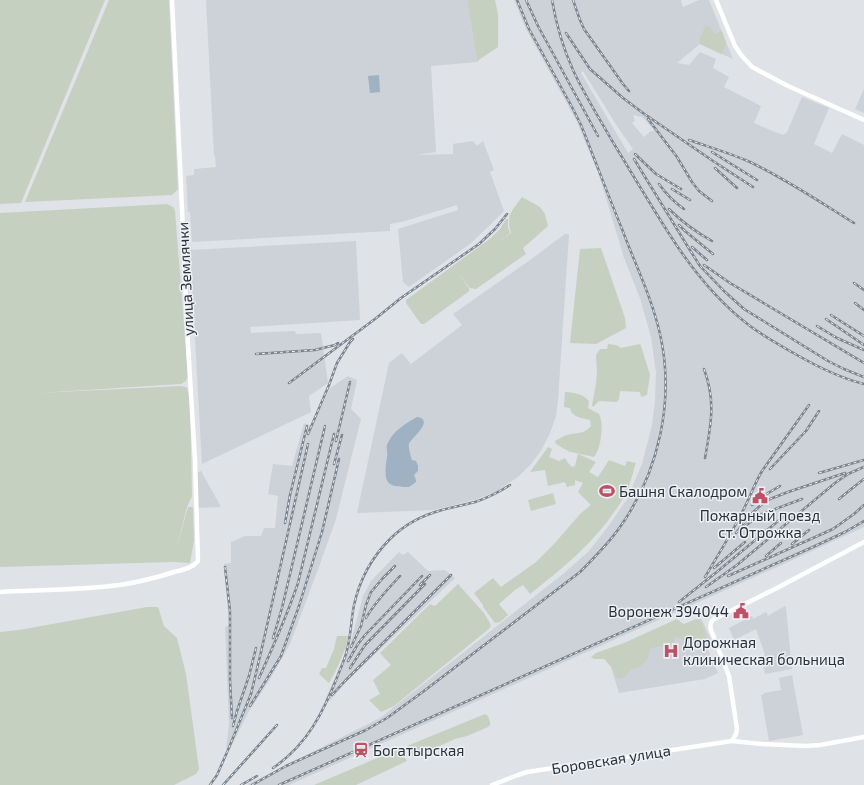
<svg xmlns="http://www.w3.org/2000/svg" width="864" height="785" font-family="'Exo 2',sans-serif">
<rect width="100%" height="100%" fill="#dfe2e7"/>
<!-- built -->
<path fill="#cdd2d8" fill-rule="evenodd" d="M206,0H467L477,62L431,66L436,152L416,155L453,154V144L473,141L477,146L483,141L494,170L490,172L504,211L488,227L470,244L409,287L403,282L398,229L458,210L457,205L405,221L390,224V231L192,242L190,212H188L186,176L194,175V169L216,167L215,156H214Z
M514,0H681L683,7L699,0H709L733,59L700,44L677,63L689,65L700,52L716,59L713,68L729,77L724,87L761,106L754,123L775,132L783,135L787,132L802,97L829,108L814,144L832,153L842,134L864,145V527L786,563L289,785H249L248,784L380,718L563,574L589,551L607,528L627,499L642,464L652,425L655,401L656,373L651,337L640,298L624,258L599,175L576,120L526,29ZM583,71L617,126L633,149L628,153L581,73ZM633,115L642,117L654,130L652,132L651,131L644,137L632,123L635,121Z
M864,89V113L855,109Z
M565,234H569L558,400L556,416L550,433L542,449L532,463L518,477L495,492L474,500L434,510L357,513L389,363L402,353L411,364L462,325L453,314L530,260Z
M356,241L360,320L250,327L251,333L295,331L296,334L321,333L328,383L309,396L311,412L202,464L190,250Z
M348,376L357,380L351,409L361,419L336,519L320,564L290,644L269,681L249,711L229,751L226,750L229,724L225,627L229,625L224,564L231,563V542L245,536H261L264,528H275L278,496L268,494L273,464L292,466L304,423L312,427L330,388Z
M201,471L221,507L198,508L197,473Z
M399,552L403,555L408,552L428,571L445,570L455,578L347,681L329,702L325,700L350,645L363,596L371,581Z
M785,606L786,608L792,669L765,674L761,657L765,655L756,629L734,640L729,628L752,616L753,619L766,612L768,615L766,617Z
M701,618L713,644L707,647L718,673L705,679L619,693L609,661Z
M792,675L803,735L769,741L761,695L764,694V693L781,690L779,678Z"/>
<!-- green -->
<path fill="#c5d0c1" d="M0,0H105L21,203L0,204Z
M109,0H169L178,189L172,195L25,202Z
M467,0H495L498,15V47L480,59L477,62Z
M705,26H710L714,34L722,31C726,43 728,43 721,54L700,44L699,41Z
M522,197L540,207L545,214L548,226L523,248L526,254L476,289L470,288L457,272L469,288V291L468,292L424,324H421L406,303V300L491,238L500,229L506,219H508V227L510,233L501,240L511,233C506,215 511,212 522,197Z
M167,204L173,207L175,211L188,376L186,381L181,384L38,393L181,386L186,387L188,390L190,401L192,496L187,507L176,551L188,507H193L194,540L190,563L173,562L0,567V213Z
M601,248L625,318L626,328L596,344L570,343L580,249Z
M608,344L616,345L621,348L640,344L641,346L650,375L647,395L641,397L640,392L620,391L619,399L617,402L599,401L593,407L592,405L596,384L597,372L596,355L600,349H607Z
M565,392C576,393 581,393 589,401L588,408L599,414C600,416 601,419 601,421C603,429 600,451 594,457C587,455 578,454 571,452C567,451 560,446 556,444L555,441C559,439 563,436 567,435C578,432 583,435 591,426L590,420C582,418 571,417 570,408L564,407Z
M548,447L552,449L549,457L559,461L565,458L568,463L572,467L575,466L578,454L596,462L589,472L598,477L609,460L625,466L627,461L636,463C633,472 630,486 625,495C602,536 567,565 530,594L523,585L515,590L499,604L508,615L500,622L495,623L483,607V605L474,593L493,578L501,587L536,562L554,544L581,513L591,505L578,492L583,483L575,480V485L567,487L565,482L548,486L545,470L530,472Z
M553,493L556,504L531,511L528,500Z
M458,584L484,613L491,625L490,628L394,706L381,712L369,700L380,694L373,680L391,665L380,653L430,604L435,606Z
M147,607H158L164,626L177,638L186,674L199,769L196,774L174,785H0V632L19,630Z
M677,619C680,621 681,623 684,624L696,619L700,620C705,630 712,645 695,647C687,648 682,634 674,638V642C667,646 659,646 652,648C649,651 649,654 648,658C645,664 638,668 632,669C627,674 625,680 617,678L615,676L614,670L604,659H594L591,657L596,653L624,643Z
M337,636H348L346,649H345C340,661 336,672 329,683L319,674L322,668H326L334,649Z
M485,714L488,716L490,722V725L488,727L467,736L455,739L413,758L407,746Z
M396,750L401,752L407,761L356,785H314Z"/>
<!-- water -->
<path fill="#9eb2c3" d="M379,75L380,92L370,93L368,76Z
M417,417C436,420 410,439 409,444C408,446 411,458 412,460L416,461L418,466V471L414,475L416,480V482L409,487C403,487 395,487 390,484C383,479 386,465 387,457C388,453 386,448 387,445C388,442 390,439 392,436C397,429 408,422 417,417Z"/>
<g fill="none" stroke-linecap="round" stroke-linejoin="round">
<!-- secondary -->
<path stroke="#fff" stroke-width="4.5" d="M716,0L735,46L742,56L752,67L788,86L864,120
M0,592C40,590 80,590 120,585C138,582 156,578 174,572C182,570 193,568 198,561L195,460L188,345L180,164L172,0
M732,741L736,734L737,729L729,676L711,630C710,625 710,622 714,619L777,588L864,542
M492,785L518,775L527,772L732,741L762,744L806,746L820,745L864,737"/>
<defs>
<path id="rail" d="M526,0L538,26L598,136
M552,0C556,23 563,48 573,70C584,94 598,116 611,139C630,170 648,201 668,232C690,267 717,301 750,326C765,337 781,346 797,355C818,367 840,378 864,384
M573,0L580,20L584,29L623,84L629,91
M566,33L590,69L623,98L643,113L713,161L753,187
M648,119L677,157L692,182L699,191L712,201
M689,140C709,147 730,153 750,162C786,179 820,202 854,223
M712,152L757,180
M635,154L656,174L681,189
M634,159L688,247L700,266L724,291L744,309L828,361L844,369L864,377
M715,168L737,188
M659,184C666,194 674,202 684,209
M672,189L690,200
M669,209C682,222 696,232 712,241
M679,225L685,231L713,254
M692,247L707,260
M704,265L730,283L864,363
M854,283L864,290
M855,303L864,310
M831,315L864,336
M826,319L864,345
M817,326L837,338L864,350
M256,354L315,350L335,345L338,343
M704,369C716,401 711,425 705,458
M289,383L375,319L401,298L479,244L495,229L507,214
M308,434L329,385L337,363L350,342L353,339
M336,441L350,382
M334,464L342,435
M770,469L806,431L819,411
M819,473L864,460
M839,499L850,490L864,479
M752,505L760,498L780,486
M285,523L290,495L307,426
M745,526L762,514L802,499
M736,533L750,515L761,505L770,499L788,492L845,473
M792,544L809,530
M766,556L781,543
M225,567L230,611V680L232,718
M714,568L745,542
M728,576L833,529L854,514L864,505
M705,577C716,558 729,538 739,518C748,503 753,486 762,471L809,405
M420,585L430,575
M706,587L737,565L835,483L848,474L864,467
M679,602L718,571L783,517
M366,618C375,602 388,589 400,576
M273,638L282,608L325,426
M351,647L361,626L366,605L371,592L383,578L395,566
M348,661L358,644L365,635L422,576
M350,668L365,645L425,584
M259,678C273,647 287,616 298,583L334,434
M332,695L345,681L451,575
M250,706L281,656L299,606L322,532L339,459
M233,726L237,711L249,676L256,648
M273,768C307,745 323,713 338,675C341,667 345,659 347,650C351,635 351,620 354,605C360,578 371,558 390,539C404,525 423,515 442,510C453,507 464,505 475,502C487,498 499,492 510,485
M210,785L217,775L228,750L251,694L261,652L308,444
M223,785L277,725
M241,785L257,776
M252,785L286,766L366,730L387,718L424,691L580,572C594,558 609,543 620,527C659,472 675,400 660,334C652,298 635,264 622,229C608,195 595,160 581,125L572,107L529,29L517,0
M279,785L813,547L845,532L864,521"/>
</defs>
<!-- rail casing -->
<use href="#rail" stroke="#7a838e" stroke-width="2.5"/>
<!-- rail -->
<use href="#rail" stroke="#eef1f4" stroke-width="1" stroke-dasharray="3" stroke-linecap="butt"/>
</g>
<!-- icons -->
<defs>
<symbol id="stadium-bare" viewBox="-9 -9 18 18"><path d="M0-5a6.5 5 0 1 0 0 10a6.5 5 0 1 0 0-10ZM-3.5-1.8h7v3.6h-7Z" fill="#bf5167" stroke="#eef1f4" stroke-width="2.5" paint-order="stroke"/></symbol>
<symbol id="civic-bare" viewBox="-9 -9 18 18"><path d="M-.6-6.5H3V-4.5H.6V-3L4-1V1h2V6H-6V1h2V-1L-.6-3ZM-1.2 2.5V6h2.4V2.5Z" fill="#bf5167" stroke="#eef1f4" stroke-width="2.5" paint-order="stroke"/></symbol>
<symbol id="hospital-bare" viewBox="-9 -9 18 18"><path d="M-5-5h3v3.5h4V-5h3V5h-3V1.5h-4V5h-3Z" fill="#bf5167" stroke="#eef1f4" stroke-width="2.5" paint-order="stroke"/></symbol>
<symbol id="station-bare" viewBox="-9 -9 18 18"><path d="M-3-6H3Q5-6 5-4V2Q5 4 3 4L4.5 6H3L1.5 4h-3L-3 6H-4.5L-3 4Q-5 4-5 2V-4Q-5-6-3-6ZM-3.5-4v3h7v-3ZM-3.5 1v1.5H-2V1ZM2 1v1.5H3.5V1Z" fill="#bf5167" stroke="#eef1f4" stroke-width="2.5" paint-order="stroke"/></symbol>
</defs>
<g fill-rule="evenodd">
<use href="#stadium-bare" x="596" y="480" width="22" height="22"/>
<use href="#civic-bare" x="749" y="485" width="22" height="22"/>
<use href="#civic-bare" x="730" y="600" width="22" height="22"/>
<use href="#hospital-bare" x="660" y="640" width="22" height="22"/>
<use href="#station-bare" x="350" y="739" width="22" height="22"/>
</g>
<g text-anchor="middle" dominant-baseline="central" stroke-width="3" stroke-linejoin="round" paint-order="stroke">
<!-- street labels -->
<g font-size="15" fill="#2a313c" stroke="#eef1f4">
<text transform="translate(185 279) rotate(-93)">улица Землячки</text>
<text transform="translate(611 759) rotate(-9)">Боровская улица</text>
</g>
<!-- poi labels -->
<g font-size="15" fill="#2a313c" stroke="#eef1f4" text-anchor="start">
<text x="619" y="491">Башня Скалодром</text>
<text x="760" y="515" text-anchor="middle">Пожарный поезд<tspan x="760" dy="17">ст. Отрожка</tspan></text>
<text x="729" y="611" text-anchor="end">Воронеж 394044</text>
<text x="683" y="642">Дорожная<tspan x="683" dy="17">клиническая больница</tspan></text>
<text x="373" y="750">Богатырская</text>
</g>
</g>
</svg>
